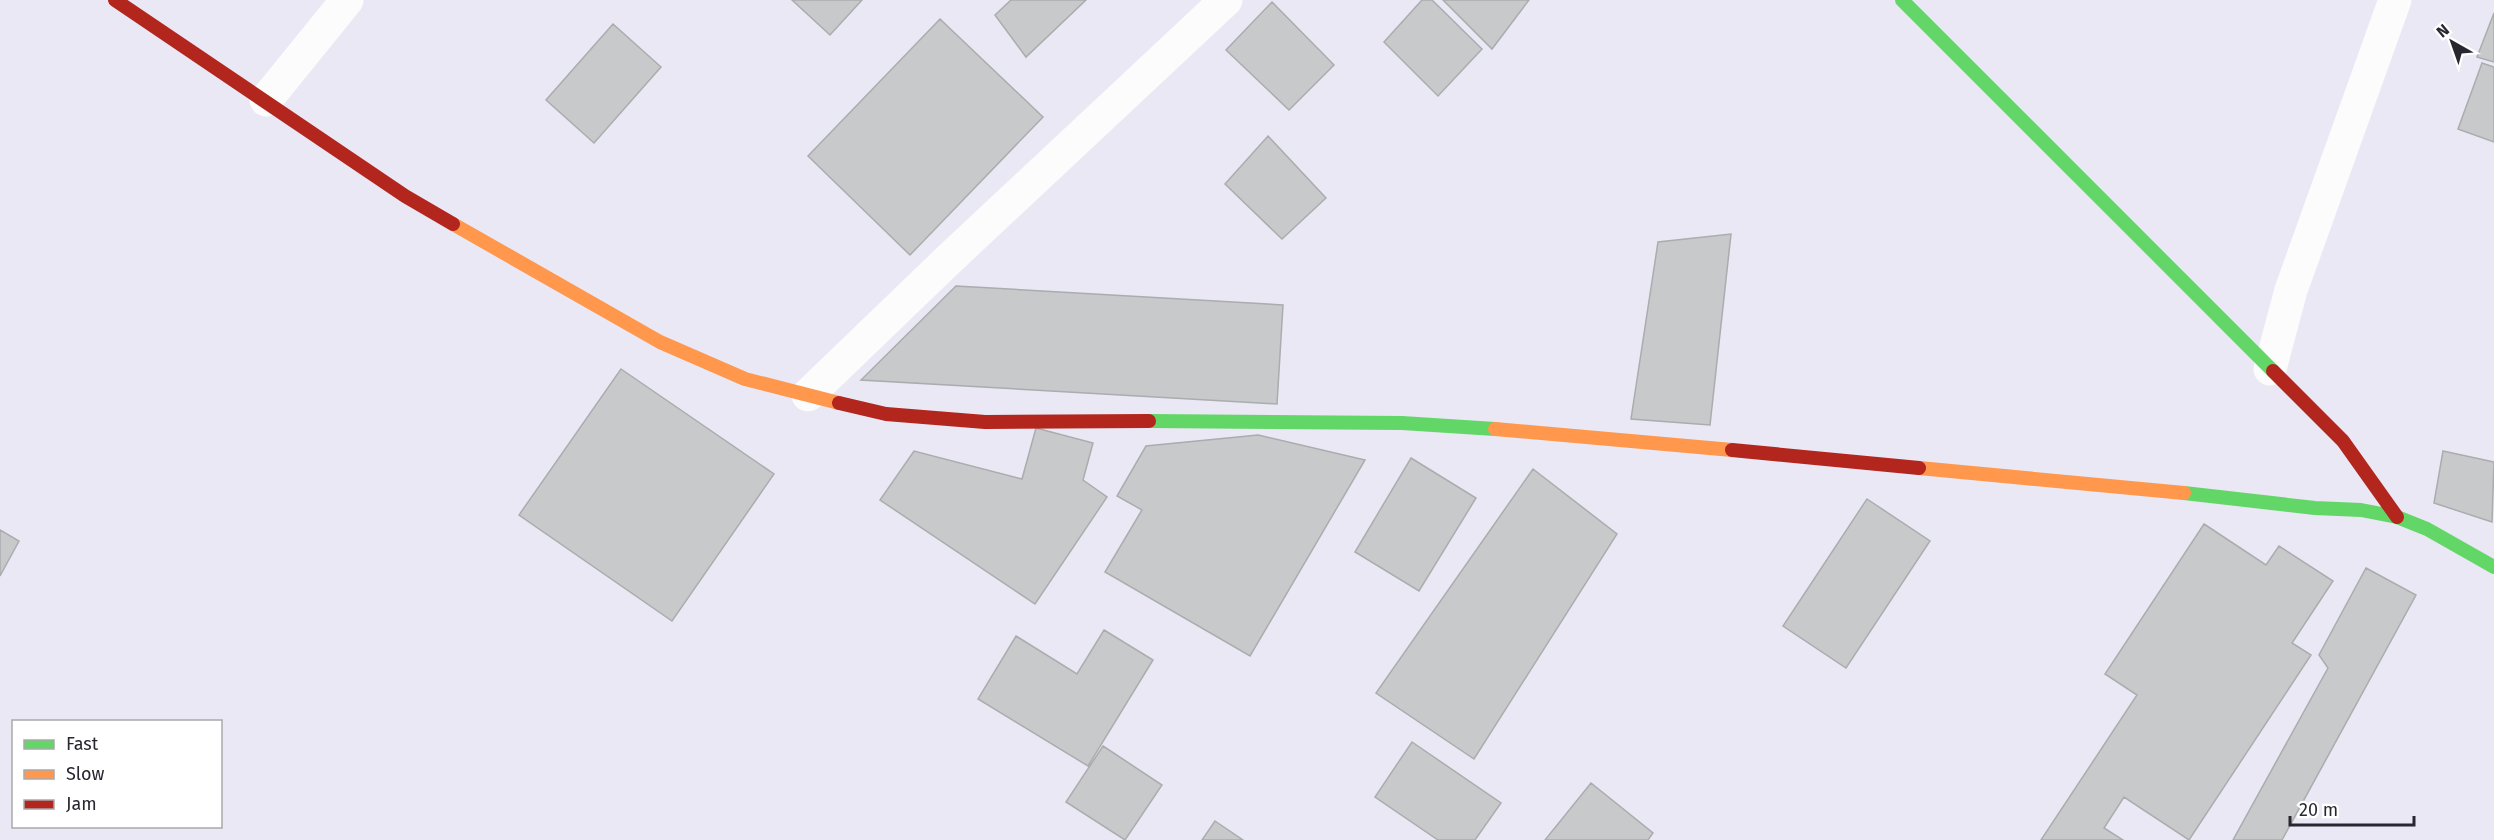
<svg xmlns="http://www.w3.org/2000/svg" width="2494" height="840" font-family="'Fira Sans',sans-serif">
<rect width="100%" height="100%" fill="#e9e8f4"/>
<!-- building -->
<path fill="#c7c9ca" stroke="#aaacae" stroke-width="1.5" d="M792,0H862L830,35Z
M1011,0H1086L1026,57L995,15Z
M1422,0H1432L1482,49L1438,96L1384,42Z
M1443,0H1529L1492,49Z
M1272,2L1334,65L1289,110L1226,50Z
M2494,13V62L2477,57Z
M940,19L1043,117L910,255L808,156Z
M613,24L661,67L594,143L546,100Z
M2482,63L2494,67V142L2458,129Z
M1268,136L1326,198L1282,239L1225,184Z
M1731,234L1710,425L1631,419L1658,242Z
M956,286L1283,305L1277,404L861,380Z
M621,369L774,474L672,621L519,515Z
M1036,428L1093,443L1083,480L1107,497L1035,604L880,500L914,451L1022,479Z
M1258,435L1365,460L1250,656L1105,572L1142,510L1117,496L1146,446Z
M2443,451L2494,462L2492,522L2434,503Z
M1411,458L1476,498L1419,591L1355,552Z
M1533,469L1617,534L1474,759L1376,693Z
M1867,499L1930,541L1846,668L1783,626Z
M2204,524L2266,565L2279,546L2333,581L2292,643L2311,655L2189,840L2124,797L2104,828L2123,840H2041L2137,695L2105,674Z
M0,530L19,541L0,576Z
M2366,568L2416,595L2282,840H2233L2328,668L2319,655Z
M1104,630L1153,660L1088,766L978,699L1016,636L1077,674Z
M1412,742L1501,803L1475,840H1438L1375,797Z
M1103,746L1162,785L1125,840L1066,802Z
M1591,783L1653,833L1648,840H1545Z
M1215,821L1243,840H1202Z"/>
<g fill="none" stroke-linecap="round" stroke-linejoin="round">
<!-- street -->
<path stroke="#fcfcfd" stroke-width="33" d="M266,100L347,0
M2270,369L2291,290L2395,0
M808,395L945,263L1226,0"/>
<!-- fast -->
<path stroke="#63d668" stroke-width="14" d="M1902,0L2273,371
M1149,421L1402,423L1495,429
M2184,493L2315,508L2361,510L2397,517L2427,529L2494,567"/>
<!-- slow -->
<path stroke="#ff974d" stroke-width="14" d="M453,224L660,342L745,379L839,403
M1495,429L1732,450
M1919,468L2184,493"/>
<!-- jam -->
<path stroke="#b3261e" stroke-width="14" d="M115,0L405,196L453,224
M2273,371L2343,441L2397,517
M839,403L886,414L985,422L1149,421
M1732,450L1919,468"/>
</g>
<!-- legend -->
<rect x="12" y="720" width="210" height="108" fill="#ffffff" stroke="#a9a9ac" stroke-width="1.5"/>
<rect x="24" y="740" width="30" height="9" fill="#63d668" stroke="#a9a9ac" stroke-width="1.5"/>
<text x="66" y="750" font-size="18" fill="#282730">Fast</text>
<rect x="24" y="770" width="30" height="9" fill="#ff974d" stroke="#a9a9ac" stroke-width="1.5"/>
<text x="66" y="780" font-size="18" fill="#282730">Slow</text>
<rect x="24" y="800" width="30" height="9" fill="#b3261e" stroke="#a9a9ac" stroke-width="1.5"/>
<text x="66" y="810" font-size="18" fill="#282730">Jam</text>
<!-- north arrow -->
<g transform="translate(2452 42) rotate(320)" stroke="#ffffff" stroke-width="4.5" paint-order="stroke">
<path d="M0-4.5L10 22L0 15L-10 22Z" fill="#282730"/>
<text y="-9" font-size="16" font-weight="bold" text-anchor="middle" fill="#282730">N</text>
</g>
<!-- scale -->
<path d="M2290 816v9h124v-9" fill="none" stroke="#282730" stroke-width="3"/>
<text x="2299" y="816" font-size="18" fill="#282730" stroke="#ffffff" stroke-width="4.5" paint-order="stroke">20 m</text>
</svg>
